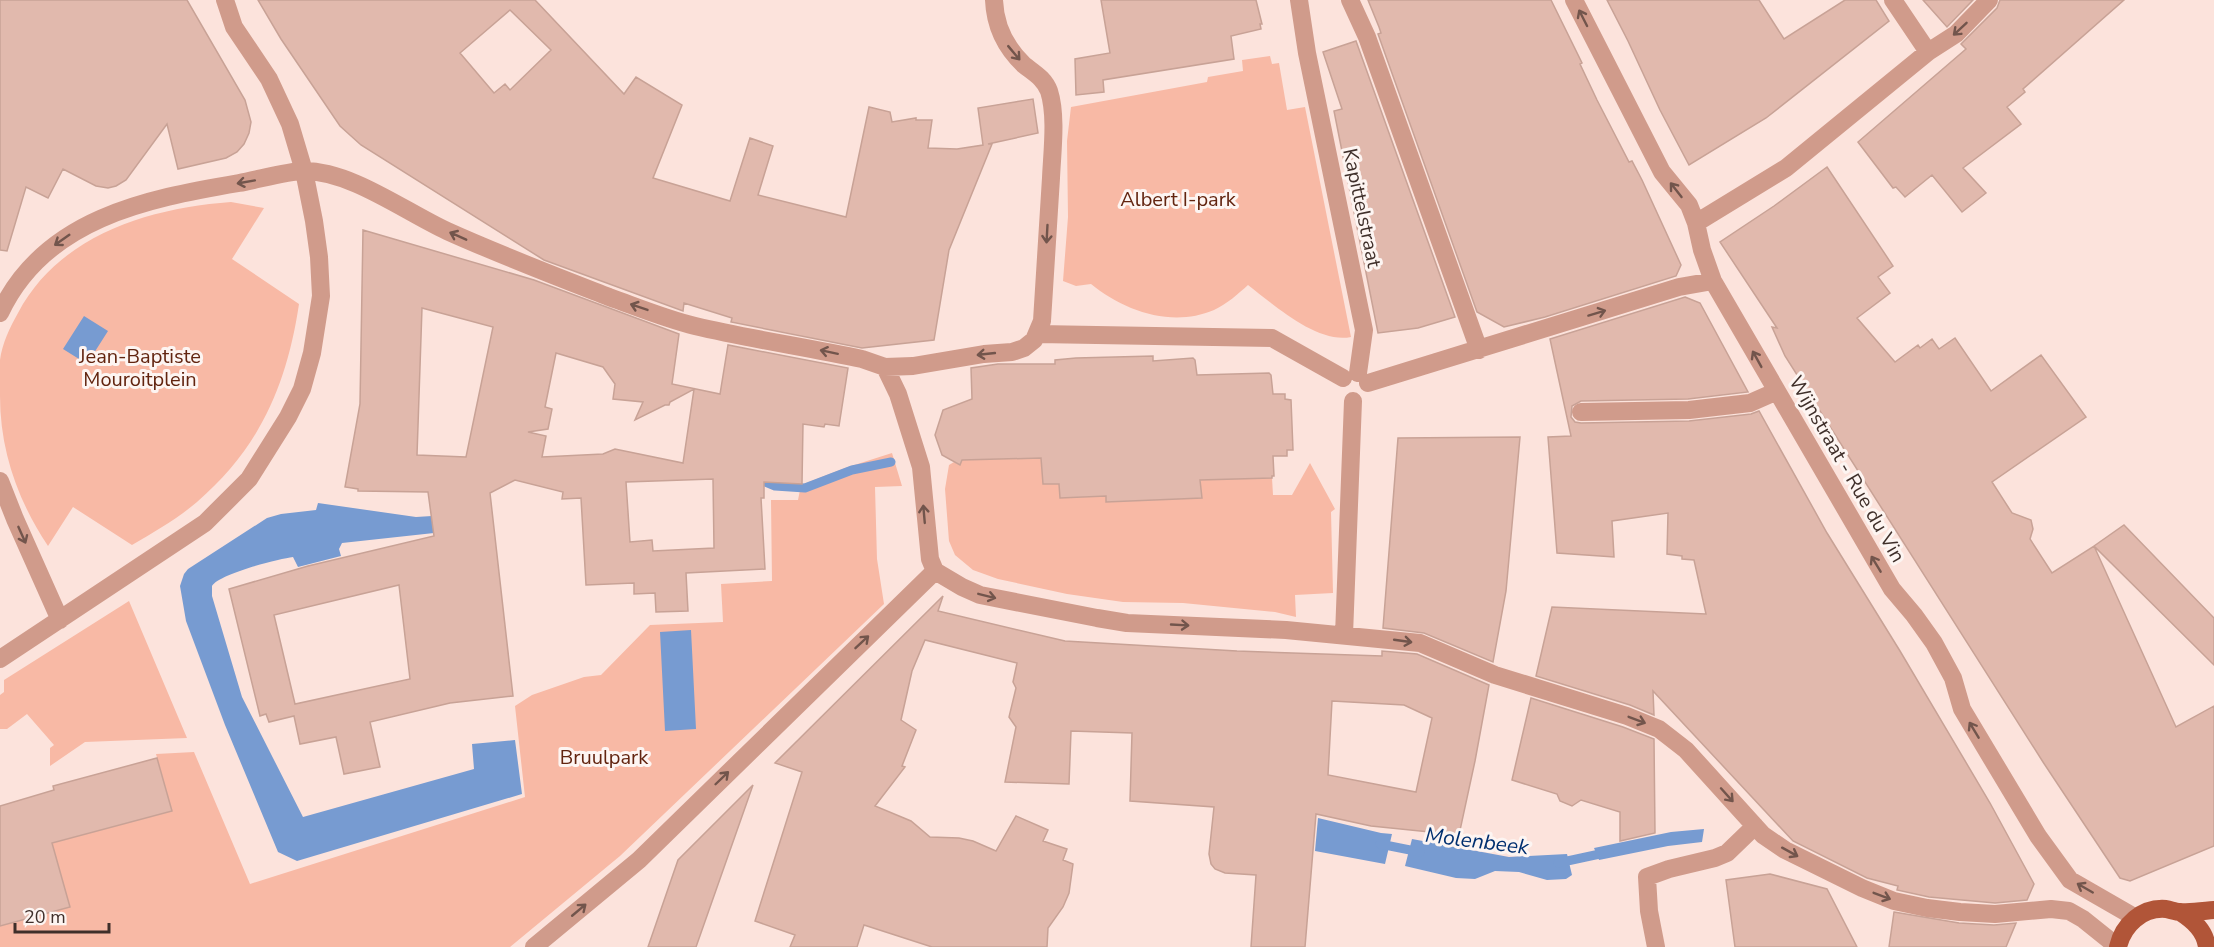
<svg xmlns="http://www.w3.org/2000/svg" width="2214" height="947" font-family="'Nunito Sans',sans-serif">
<rect width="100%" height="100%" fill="#fce3dc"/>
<!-- green -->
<path fill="#f8b9a5" d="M1270,56L1272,64L1279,63L1287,110L1305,107L1351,337C1317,344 1274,305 1248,285C1238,294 1227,304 1214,310C1172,328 1124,311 1091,284L1076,286L1063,281L1068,217L1067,141L1071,107L1207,82L1208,77L1243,71L1242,60Z
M231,202L264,208L232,259L299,304C287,384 260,448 197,502C177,519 154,532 132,545L73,507L48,546C18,501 0,451 0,396C0,384 0,372 0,360C2,344 10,327 18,313C59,235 149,208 231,202Z
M892,453L902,486L875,487L877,559L884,604L620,856L510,947H0V926L69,907L52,843L172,811L156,754L194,752L250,884L525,797L515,706L532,695L584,677L601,675L650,625L723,622L721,584L772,581L771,500H798L801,485L845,468Z
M1041,458L1043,484H1059L1060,498L1106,496V502L1201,498V480L1272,478L1273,495H1292L1310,463L1335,509L1331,512L1333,593L1295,595L1296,617L1275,612L1183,603L1123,602L1067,594L998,579L973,570L955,555L949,541L945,489L949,465L954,462L960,465L962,460Z
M129,601L187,738L85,742L50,766V748L54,745L27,714L7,729H0V695L4,692V680Z"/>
<!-- water -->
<path fill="#779bd1" d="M84,316L108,331L87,364L63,349Z
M318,503L416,517L432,516L434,533L342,543L339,549L341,556L298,567L293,557C278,559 219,574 212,586V596L242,697L303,817L474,769L472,744L515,740L522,794L297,861L278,852L225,725L186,621L180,586L184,574L188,569L267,518L281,514L316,510Z
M691,630L696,729L665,731L660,632Z
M1318,818L1381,833L1392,834L1385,864L1315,851Z
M1704,829L1702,842L1668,846L1599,860L1594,848L1671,832Z
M1412,839L1509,857L1567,854L1572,875L1566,879L1547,880L1519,872L1495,871L1475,879L1456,878L1405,866Z"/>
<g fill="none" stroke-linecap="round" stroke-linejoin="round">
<!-- stream -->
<path stroke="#779bd1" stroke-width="9" d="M756,478L775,486L805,488L852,470L891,462
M1380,844L1420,852
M1558,863L1609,852"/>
</g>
<!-- building -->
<path fill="#e1b9ad" stroke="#c8a296" stroke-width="1.5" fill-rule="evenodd" d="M0,0H187L245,100L251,122L249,133L244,144L237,152L226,158L178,169L167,124L126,180L116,186L108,188L96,186L63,169L48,198L26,187L7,251L0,250Z
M258,0H535L624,94L636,77L682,105L653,178L730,201L750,138L773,146L758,195L846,217L869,107L890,112L892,122L916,118V120H932L928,148L957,149L983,145L978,108L1033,99L1038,133L988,144H992L949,250L934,340L862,348L731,322L732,318L684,303L683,311L544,260L361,145L340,126L281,39ZM510,10L551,50L510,90L505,84L494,93L460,53Z
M1101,0H1256L1262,24H1260L1261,29L1231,36L1234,59L1103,80L1104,92L1076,95L1075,59L1110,53Z
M1368,0H1551L1582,63L1580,64L1597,100L1629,162L1632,161L1642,180L1681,265L1676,276L1545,317L1504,327L1477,312L1378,34L1381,33L1379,27Z
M1607,0H1759L1784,39L1845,0H1876L1889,21L1766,118L1689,165L1660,110L1628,41Z
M1923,0H1973L1947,27Z
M2000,0H2124L2023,89L2025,92L2007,107L2021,124L1963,168L1986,193L1962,212L1932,175L1905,197L1896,187L1893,188L1858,142L1966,49L1961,44L1997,8Z
M1356,41L1455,317L1418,328L1378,333L1334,111L1342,109L1323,52Z
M1827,167L1893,266L1878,277L1890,293L1857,318L1895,362L1918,345L1920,348L1932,339L1939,349L1955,338L1991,391L2041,355L2086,417L1992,482L2012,513L2031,520L2033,529L2030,539L2052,573L2094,546L2176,727L2214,706V846L2130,881L2120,878L2043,762L1785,356L1772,327L1777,328L1720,242L1774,206Z
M363,230L534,280L679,334L672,384L720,394L728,345L848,368L839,426L825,424L824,427L803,424L802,484L764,482V498H761L765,569L686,573L688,611L656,612L655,593L634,594V583L586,585L581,498L562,499L563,492L515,480L490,493L513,696L450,703L370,722L380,767L344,774L336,737L300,744L294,716L269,722L266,714L260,716L229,589L308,566L434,536L428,492L358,491V489L345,487L360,404ZM422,308L493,327L466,457L417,455ZM556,353L603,367L615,384L613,399L643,402L635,420L665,405H669L670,402L694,389L683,463L615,449L603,454L542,457L546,436L528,432L548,429L552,409L545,407ZM713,479L714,548L653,551L652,540L630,542L626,482ZM399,585L410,679L295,704L274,615Z
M1685,297L1700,303L1748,392L1688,399L1581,401L1572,406L1571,417L1575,422L1581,423L1689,421L1751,414L1759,411L1827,533L1900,651L1990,803L2034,884L2027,900L1995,903L1929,897L1897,890L1898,886L1867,878L1793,841L1653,691L1654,715L1630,705L1536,676L1552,607L1706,614L1694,560L1682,559V556L1667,554L1668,513L1612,521L1614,557L1557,553L1548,437L1571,436L1550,339Z
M1153,356V361L1193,358L1195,360L1197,375L1269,373L1271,375L1273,394H1285V399L1291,400L1293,450H1287V456H1273L1274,476H1272V478L1200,480L1202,498L1106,502V496L1060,498L1059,484H1043L1041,458L962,460L960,465L942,455L935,435L943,410L972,399L971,368L998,364H1055V360L1076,358Z
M1520,437L1506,591L1493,662L1424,633L1383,628L1398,438Z
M2124,525L2214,618V665L2094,546Z
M943,596L938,611L1065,641L1237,651L1382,656V651L1417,654L1489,685L1475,761L1459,835L1371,826L1316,814L1305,947H1251L1256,875L1225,873L1215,869L1211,864L1209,854L1214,807L1130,801L1132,733L1071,731L1069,784L1005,782L1016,727L1009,717L1016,688L1013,682L1017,663L925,640L912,671L901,720L916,730L902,766L905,767L875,806L911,821L930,837L959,838L973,841L996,851L1016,816L1048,830L1043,841L1067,849L1063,860L1073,864L1069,893L1063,907L1048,928L1047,947H932L864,925L857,947H790L795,935L755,921L802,772L775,763ZM1332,701L1404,705L1432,718L1416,792L1328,775Z
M1531,698L1623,727L1654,739L1655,833L1620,841V812L1581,800L1572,806L1560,801L1557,794L1512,780Z
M157,758L172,811L52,843L70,907L0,926V806L54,790L53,786Z
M753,785L696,947H648L678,860Z
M1770,874L1827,889L1857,947H1735L1726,880Z
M1894,912L1959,923L1994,925L2016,923L2006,947H1889Z"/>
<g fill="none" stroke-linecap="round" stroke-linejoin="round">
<!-- street -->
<path stroke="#d09b8b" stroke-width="18" d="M1299,0L1307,53L1364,330L1358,373
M1350,0L1367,37L1479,350
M1574,0L1662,172L1689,205L1696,223L1702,250L1713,281L1892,589L1914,615L1934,643L1953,678L1962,709L2038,836L2070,880L2136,918
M1893,0L1928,52
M1696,223L1786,168L1928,52L1956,34L1989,0
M0,313C44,219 145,199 239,183C257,180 287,171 304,171C351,171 404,211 447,231C500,255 555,276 609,297C637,307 666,319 695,326C750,339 806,347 862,359L885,367L913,366L984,354L1012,352L1024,348L1034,340L1042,321C1045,274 1048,226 1051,178C1052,153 1057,116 1049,91C1044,78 1034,73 1024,65C1005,47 995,26 994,0
M1038,334L1272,338L1343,378
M885,367L898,394L921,467L930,559L935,571L962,587L980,595L1097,618L1127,623L1286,630L1420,643L1495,675L1627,716L1659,729L1686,750L1763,835L1785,850L1862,888L1894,901L1927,908L1960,912L1995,914L2051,909L2069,911L2083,919L2118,947
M1368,383L1679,287L1713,281
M1581,412L1689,410L1750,403L1775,392
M0,481L15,519L60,620
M1344,635L1353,401
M0,659L205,523L249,479L288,417L302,389L312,353L321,296L319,257L314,221L304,171L290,124L269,79L234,27L225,0
M534,947L639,860L935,571
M1656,947L1649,911L1647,877L1669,869L1715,858L1727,853L1755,826"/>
<!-- primary -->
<path stroke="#b15538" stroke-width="18" d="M2180,912C2194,921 2205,931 2207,947
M2118,947C2123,925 2142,907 2166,909C2171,910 2176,912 2180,912C2191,913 2203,911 2214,910"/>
</g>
<!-- one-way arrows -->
<defs><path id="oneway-shaft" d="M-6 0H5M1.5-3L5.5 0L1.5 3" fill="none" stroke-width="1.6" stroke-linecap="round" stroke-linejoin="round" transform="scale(1.5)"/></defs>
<g stroke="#72554c">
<use href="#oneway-shaft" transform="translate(1583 18) rotate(-117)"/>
<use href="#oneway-shaft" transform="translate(1960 29) rotate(137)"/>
<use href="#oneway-shaft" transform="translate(1014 53) rotate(50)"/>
<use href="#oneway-shaft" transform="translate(246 182) rotate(170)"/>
<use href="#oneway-shaft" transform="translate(1676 190) rotate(-128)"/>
<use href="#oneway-shaft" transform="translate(1047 234) rotate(93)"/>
<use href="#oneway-shaft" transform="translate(458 236) rotate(-156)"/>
<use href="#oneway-shaft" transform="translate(62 240) rotate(145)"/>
<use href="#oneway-shaft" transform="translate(639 307) rotate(-161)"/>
<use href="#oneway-shaft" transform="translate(1597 313) rotate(-17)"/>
<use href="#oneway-shaft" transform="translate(829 352) rotate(-168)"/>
<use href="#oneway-shaft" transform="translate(986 354) rotate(174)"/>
<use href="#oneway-shaft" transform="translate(1757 359) rotate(-119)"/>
<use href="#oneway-shaft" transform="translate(924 514) rotate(-95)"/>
<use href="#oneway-shaft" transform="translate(22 535) rotate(66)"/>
<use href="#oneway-shaft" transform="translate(1876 564) rotate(-121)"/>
<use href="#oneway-shaft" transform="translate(987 596) rotate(14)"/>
<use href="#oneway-shaft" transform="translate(1180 625) rotate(3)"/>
<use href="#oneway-shaft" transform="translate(1403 641) rotate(8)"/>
<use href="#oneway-shaft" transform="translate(862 642) rotate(-43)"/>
<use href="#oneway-shaft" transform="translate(1637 720) rotate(21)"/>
<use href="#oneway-shaft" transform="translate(1974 730) rotate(-121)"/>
<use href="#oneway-shaft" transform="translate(722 778) rotate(-44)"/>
<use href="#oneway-shaft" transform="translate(1727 795) rotate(48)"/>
<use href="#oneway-shaft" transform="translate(1790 852) rotate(29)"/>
<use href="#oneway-shaft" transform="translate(2085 888) rotate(-150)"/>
<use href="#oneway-shaft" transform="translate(1882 896) rotate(21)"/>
<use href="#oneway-shaft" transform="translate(579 910) rotate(-40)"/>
</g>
<g text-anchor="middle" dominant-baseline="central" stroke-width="6" stroke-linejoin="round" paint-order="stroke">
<!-- park labels -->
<g font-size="20" fill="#62240f" stroke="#fdf5f2">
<text x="1178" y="199">Albert I-park</text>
<text x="140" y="356">Jean-Baptiste<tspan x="140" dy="23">Mouroitplein</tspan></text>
<text x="604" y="757">Bruulpark</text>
</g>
<!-- street labels -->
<g font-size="20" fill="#3f2f2a" stroke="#fdf5f2">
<text transform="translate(1362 208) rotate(78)">Kapittelstraat</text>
<text transform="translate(1847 469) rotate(60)">Wijnstraat - Rue du Vin</text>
</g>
<!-- water labels -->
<g font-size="21" font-style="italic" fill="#002f6f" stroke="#fdf5f2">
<text transform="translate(1477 841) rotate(7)">Molenbeek</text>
</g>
</g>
<!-- scale -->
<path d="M15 923v9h94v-9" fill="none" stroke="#3f2f2a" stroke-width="3"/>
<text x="24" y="923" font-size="18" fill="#3f2f2a" stroke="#fdf5f2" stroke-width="4.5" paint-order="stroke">20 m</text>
</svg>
